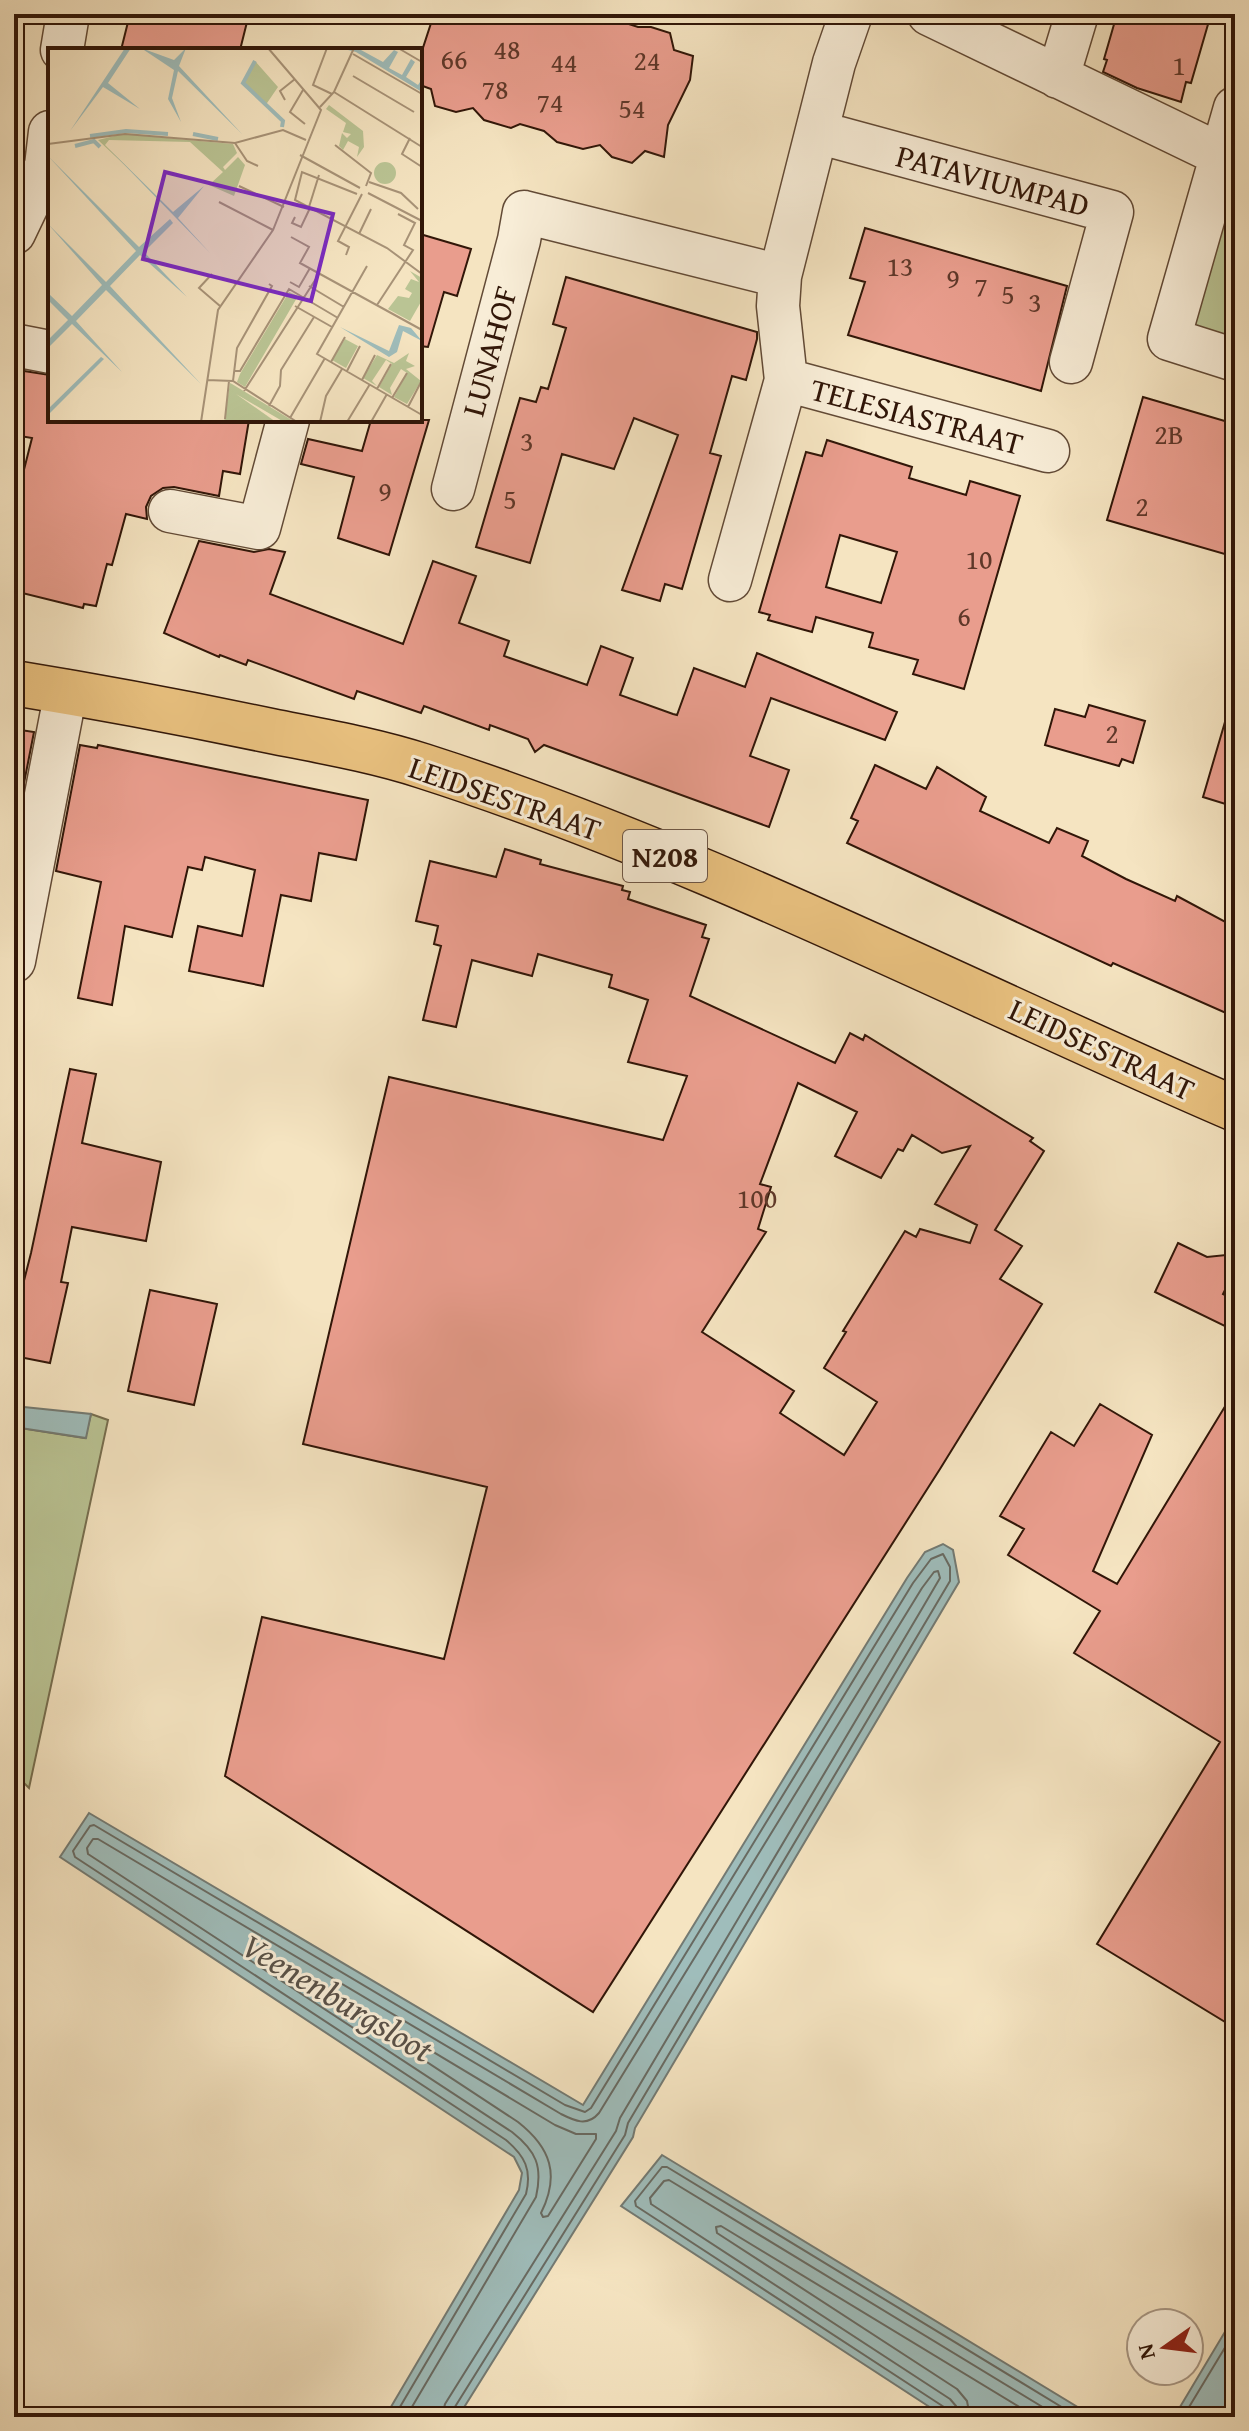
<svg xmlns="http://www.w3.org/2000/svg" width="1249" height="2431" font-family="'Gentium Book Plus',serif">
<rect width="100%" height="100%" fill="#f5e4c1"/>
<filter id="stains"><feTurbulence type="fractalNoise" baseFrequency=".0025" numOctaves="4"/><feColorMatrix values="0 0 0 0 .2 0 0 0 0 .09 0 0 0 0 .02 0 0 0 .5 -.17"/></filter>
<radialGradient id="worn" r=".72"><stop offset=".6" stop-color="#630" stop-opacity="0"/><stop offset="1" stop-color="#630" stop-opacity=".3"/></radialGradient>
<!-- green -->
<path fill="#bac494" stroke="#766d4e" stroke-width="2" d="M1233,200L1235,201V345L1195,327L1194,308L1226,205Z
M91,1414L108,1420L29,1788L14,1773V1427L85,1438Z"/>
<!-- water -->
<path fill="#9fbdbb" stroke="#737a73" stroke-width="2" d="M14,1406L91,1414L86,1438L14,1427Z
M943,1544L953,1550L959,1582L635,2128L633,2137L458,2417H385L519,2190L522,2173L514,2157L60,1857L89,1813L583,2105L907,1578L925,1552Z
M662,2155L1094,2417H945L621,2206Z
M1235,2315V2417H1174Z"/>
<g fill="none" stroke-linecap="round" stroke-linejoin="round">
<!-- shore -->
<path stroke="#686a62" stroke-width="2" d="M365,2011L555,2125L576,2134H596V2139L548,2216L543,2217L541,2213C560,2175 551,2148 518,2122L360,2018L359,2013Z
M394,2417L526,2194C532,2170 525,2156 506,2140L75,1857L73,1851L90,1826L94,1825L565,2105L585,2112L591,2108L913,1583L931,1559L943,1554L950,1567V1581L628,2123L625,2135L453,2410L452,2417
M406,2417L536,2197C543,2166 536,2151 512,2132L88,1854L87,1848L93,1839H98L561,2114C575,2121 587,2127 599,2113L922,1588L934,1572L938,1571L940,1578L923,1607L620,2118L616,2131L445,2404L442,2417
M948,2417L944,2407L636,2206L635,2201L662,2167H667L1078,2417
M958,2417L956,2406L950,2399L651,2204L650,2198L664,2181L669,2180L1059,2417
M970,2417L967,2401L957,2389L717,2233L716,2227L721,2226L1036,2417
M1183,2417L1235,2331"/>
</g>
<!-- building -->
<path fill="#e99d8d" stroke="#311608" stroke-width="2" fill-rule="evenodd" d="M130,14H249L240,50H121Z
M434,14H598L638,27H651L670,33L674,50L693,56L690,80L668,125L664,157L645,151L632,163L612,157L600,145L583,149L557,142L544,131L520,124L511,128L484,120L473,108L456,112L435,106L431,89L420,85V57Z
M1117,14H1211L1191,83L1186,82L1181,102L1137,88L1103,72L1107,60L1104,59Z
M865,228L1067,286L1041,391L848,335L865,282L850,278Z
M420,234L471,249L457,296L444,292L428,347L420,346Z
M566,277L757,332V339L746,380L732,376L710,453L721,456L682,589L665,584L660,601L622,590L678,435L634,418L614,469L562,454L530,563L476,547L520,398L536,402L541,387L548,389L566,328L553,324Z
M24,371L50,375V420H249L240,474L223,471L219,496L174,487L163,488L151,496L146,507L147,519L126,514L112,565L107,564L96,606L84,604L83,608L14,591V509L32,438L14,435Z
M1143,397L1235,424V557L1107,520Z
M371,420H429L389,555L338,538L354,477L301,464L308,439L362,451Z
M827,440L912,467L909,478L966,495L970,481L1020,496L964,689L913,674L918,660L869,647L873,633L816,617L812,632L768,620L770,615L759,612L806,452L822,456ZM840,535L897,552L881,603L826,587Z
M199,541L254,552L269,549L285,552L270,594L403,644L433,561L476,576L459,623L509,641L504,656L587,685L601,646L633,658L620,695L673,714L677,715L694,668L745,687L757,653L897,712L885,740L771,698L750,756L789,770L769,827L544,745L535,752L528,739L490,725L489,730L424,706L421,713L357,691L354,699L248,660L246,665L220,655L219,657L164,633Z
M1089,705L1145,721L1133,763L1122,759L1119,766L1045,745L1055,709L1085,717Z
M1227,715L1235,716V807L1203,797Z
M14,729L34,732L14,834Z
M80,745L97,748L98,745L368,800L356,860L319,853L311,901L281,895L263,986L189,971L198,926L242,936L255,870L205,857L202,870L188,867L172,937L125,926L112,1005L78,998L101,882L56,871Z
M875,765L926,789L937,767L986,797L980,811L1049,843L1057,828L1088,841L1082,856L1126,879L1175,901L1177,896L1235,927V1017L1113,963L1111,966L847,843L858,821L851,818Z
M505,849L541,860L540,864L623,886L622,890L630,892L628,899L706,925L702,937L709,939L690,996L835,1063L850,1033L863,1040L865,1035L1033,1138L1030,1141L1044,1151L995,1230L1022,1246L1000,1279L1042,1304L940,1469L593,2012L225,1776L262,1617L444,1659L487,1487L303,1444L389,1077L663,1140L687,1076L628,1062L648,1000L609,987L612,975L538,954L532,976L472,960L456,1027L423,1020L441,946L434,944L438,926L416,921L430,861L496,877ZM798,1083L857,1112L835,1156L881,1178L898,1149L903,1151L912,1135L942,1153L970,1146L935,1204L977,1225L970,1243L920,1229L916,1237L905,1231L843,1331L846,1332L824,1368L877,1402L844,1455L780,1413L794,1391L702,1332L766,1232L758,1229L771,1187L760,1184Z
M70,1069L96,1074L82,1143L161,1162L146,1241L72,1227L61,1282L68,1283L50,1363L14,1356V1320L31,1253Z
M1178,1243L1207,1257L1226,1255L1235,1270L1223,1294L1235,1300V1331L1155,1292Z
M150,1290L217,1304L194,1405L128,1391Z
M1235,1390V2028L1097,1944L1220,1742L1074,1653L1100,1611L1008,1555L1024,1529L1000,1516L1051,1432L1074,1446L1100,1404L1152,1435L1093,1571L1117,1584Z"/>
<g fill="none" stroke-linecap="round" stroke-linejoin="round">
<defs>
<path id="minor" d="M929,14L1221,155L1235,159
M62,50L68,14
M1058,77L1077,14
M1235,108L1169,339L1235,360
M817,132L1112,212L1071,362
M14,233L46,166L50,132
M14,345L50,352
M786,380L1048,451
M453,489L519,240L524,212L780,276L834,63L851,14
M170,511L259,528L288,420
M730,580L786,380L778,306L780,276
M14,961L66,691"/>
<path id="major" d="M14,683C100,697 185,713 271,731C321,741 374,750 423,766C704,856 965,993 1235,1109"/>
</defs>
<!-- minor casing -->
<use href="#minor" stroke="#624a36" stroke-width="45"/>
<!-- major casing -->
<use href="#major" stroke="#311608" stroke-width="47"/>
<!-- minor -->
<use href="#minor" stroke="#f8edd7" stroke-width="42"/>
<!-- major -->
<use href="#major" stroke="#eac280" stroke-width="44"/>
</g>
<g text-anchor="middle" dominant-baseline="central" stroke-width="6" stroke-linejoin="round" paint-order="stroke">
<!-- number labels -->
<g font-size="28" fill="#5f3829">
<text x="507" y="48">48</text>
<text x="454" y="58">66</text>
<text x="647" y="59">24</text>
<text x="564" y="61">44</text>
<text x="1179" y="64">1</text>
<text x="495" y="88">78</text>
<text x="550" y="101">74</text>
<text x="632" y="107">54</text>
<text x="900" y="265">13</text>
<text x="953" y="277">9</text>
<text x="981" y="285">7</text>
<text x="1008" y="293">5</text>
<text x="1035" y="301">3</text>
<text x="1169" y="433">2B</text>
<text x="527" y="440">3</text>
<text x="385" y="490">9</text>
<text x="510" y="498">5</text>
<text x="1142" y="505">2</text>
<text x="979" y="558">10</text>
<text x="964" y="615">6</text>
<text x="1112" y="732">2</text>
<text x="757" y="1197">100</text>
</g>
<!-- shield labels -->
<rect fill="#f8edd7" stroke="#6d5646" stroke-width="2" x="623" y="830" width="84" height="52" rx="6"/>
<g font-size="30" font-weight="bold" fill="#311608">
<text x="665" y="856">N208</text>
</g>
<!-- street labels -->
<g font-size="32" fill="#311608" stroke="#f8edd7">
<text transform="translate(993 180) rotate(15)">PATAVIUMPAD</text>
<text transform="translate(489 351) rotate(-75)">LUNAHOF</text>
<text transform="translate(917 416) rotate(15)">TELESIASTRAAT</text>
<text transform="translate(505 798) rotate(19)">LEIDSESTRAAT</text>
<text transform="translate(1102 1049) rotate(25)">LEIDSESTRAAT</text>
</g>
<!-- water labels -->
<g font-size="34" font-style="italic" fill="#585047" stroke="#f8edd7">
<text transform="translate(338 1997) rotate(31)">Veenenburgsloot</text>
</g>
</g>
<!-- overview -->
<g transform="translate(48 48)">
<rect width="374" height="374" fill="#f5e4c1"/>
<path d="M207,13L230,39L217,58L195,35ZM281,57L315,83L316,99L309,109L311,99L300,93L295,102L291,98L294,85L299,90L303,86L295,84L298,75L278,61ZM75,86L185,96L189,105L175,119L177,122L190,109L197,117L186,148L161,137L175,124L142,94L61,92L57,97L83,123L50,92ZM326 125a11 11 0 1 1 22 0a11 11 0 1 1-22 0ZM362,223L374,230V252L362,273L340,261L350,248L361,250L364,245L357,241L363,231L371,234ZM241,244L250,248L197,339L189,334L192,326ZM297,291L310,298L298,320L284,312ZM361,305L358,313L367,318L358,321L373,333L359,356L346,349L359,325L353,321L342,340L344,347L331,339L344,316L338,312L324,333L329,338L315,330L329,307L346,315ZM182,335L184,336L247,374H236L188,346L228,374H176Z" fill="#bac494"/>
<path d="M77,0H83L60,35L92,61L55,39L22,83ZM93,0L126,12L138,0L131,18L194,86L130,23L124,50L133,74L120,51L126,22ZM292,0L313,2L335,14L346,2L350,4L341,20L354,27L363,11L367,14L358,29L370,37L374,31V44L308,4ZM60,100L125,164L156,138L130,170L162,205ZM0,108L91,199L122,171L125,175L96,204L139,249L92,207L62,238L153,336L58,242L28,273L74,324L24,276L0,300V292L20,272L0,252V245L24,268L54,237L0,176L58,234L88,203ZM351,277L363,280L374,293L355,283L349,304L341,309L292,279L341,303ZM53,309L56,311L0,367V361Z" fill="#9fbdbb"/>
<path fill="none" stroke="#9fbdbb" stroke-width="4" d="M207,13L195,35L235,73L234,79M145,86L170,91M42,88L78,83L120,86M27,98L46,93L52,99"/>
<path fill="none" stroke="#a79277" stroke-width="2" d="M279,0L265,37L284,46M350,0L374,14M305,6L374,46M305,28L366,64M255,42L242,64L257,76M286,44L374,99M237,52L232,43L247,31M272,59L286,44L306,0M362,90L354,106L374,119M187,95L199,113L210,118M0,96L77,86L187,95L235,82L258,92M287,97L323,125L318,138M252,107L312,140M321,134L353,145L370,161M191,138L236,159M320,145L374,173M309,146L254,124L247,152L339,200L374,226M171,154L225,182M261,159L271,127M247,169L244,175L253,179L262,160M311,186L323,161M243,189L261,199L252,215L374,282M298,207L301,199L290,193L314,146M319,218L269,306L374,367M164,226L151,240L172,258M242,234L251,239L262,220M261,238L296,259M329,257L365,202L356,197L367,175L350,166M247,258L284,279M283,314L297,289M187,323H192L241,241L290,270M299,323L312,298M159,332L185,333L249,374M314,332L327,307M185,333L189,300L224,238L221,236M329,341L343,316M196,343L271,226M344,350L359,325M221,358L232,338L233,322L266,269M360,359L373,334M242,370L277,310M177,371L181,333M153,374L170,262L225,182L273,62L220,0M272,374L278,348L294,321M299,374L322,336M323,374L339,346"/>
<path fill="#7b2cbf" fill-opacity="0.15" stroke="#7b2cbf" stroke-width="4" d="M117,124L285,166L263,253L95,211Z"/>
<rect width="374" height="374" fill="none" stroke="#311608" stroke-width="4"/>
</g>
<!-- margin -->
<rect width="1249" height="2431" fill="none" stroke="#f5e4c1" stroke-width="48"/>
<rect x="16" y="16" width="1217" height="2399" fill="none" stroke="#311608" stroke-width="4"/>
<rect x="24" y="24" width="1201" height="2383" fill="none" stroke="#311608" stroke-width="2"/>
<!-- north arrow -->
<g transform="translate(1165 2347) rotate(256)"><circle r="38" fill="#f8edd7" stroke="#a89784" stroke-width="2"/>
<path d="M0-6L14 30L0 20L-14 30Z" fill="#8f2418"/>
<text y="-12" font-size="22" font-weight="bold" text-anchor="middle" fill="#311608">N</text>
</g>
<rect width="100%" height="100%" filter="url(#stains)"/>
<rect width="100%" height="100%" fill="url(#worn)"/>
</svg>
